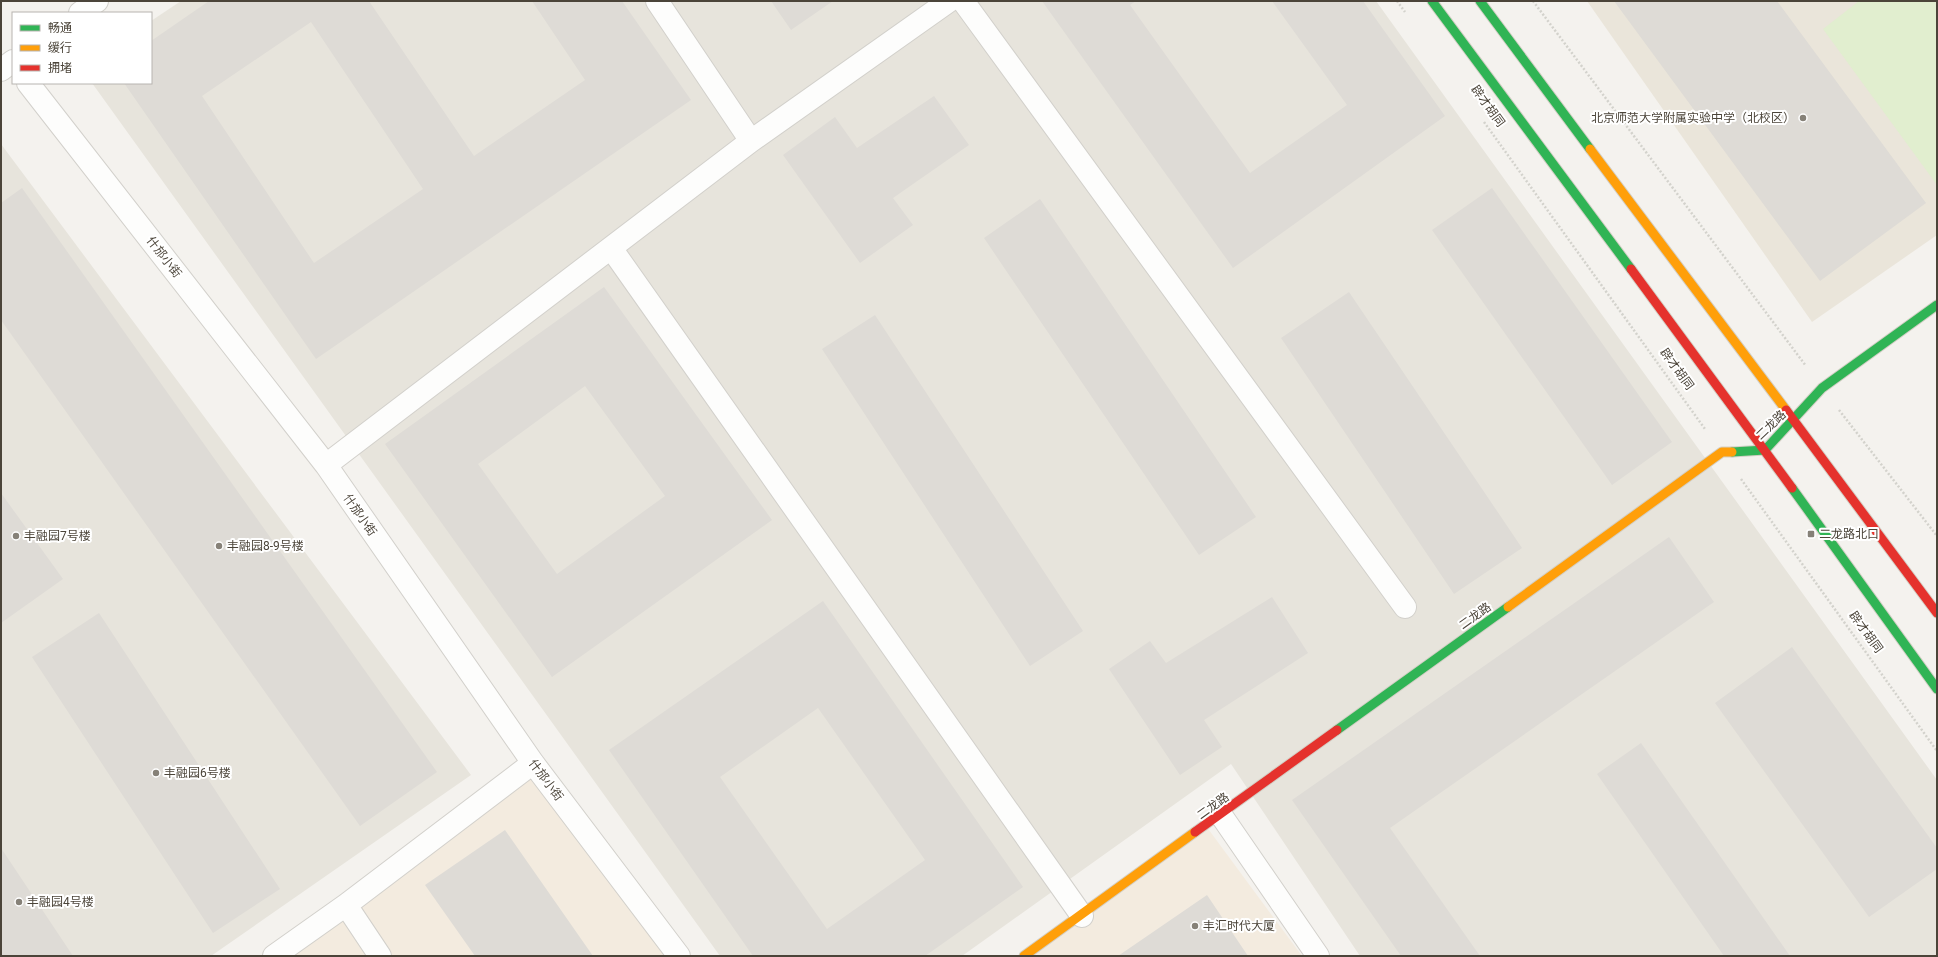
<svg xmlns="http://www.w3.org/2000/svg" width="1938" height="957" font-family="Roboto,'Noto Sans SC',sans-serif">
<rect width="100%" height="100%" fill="#f4f2ee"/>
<!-- residential -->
<path fill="#e7e4dc" d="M181,1H1376L1937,780V956H1360L1231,764L962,956H720L92,83H151V21Z
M1,144L471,775L211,956H1Z"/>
<!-- commercial -->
<path fill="#f3ebdf" d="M533,763L679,956H267Z
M1206,826L1302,956H1022Z"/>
<!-- education -->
<path fill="#eae5da" d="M1587,1H1937V235L1812,322Z"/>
<!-- garden -->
<path fill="#e1eecf" d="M1859,1H1937V185L1823,29Z"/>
<!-- building -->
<path fill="#dedbd6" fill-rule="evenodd" d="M209,1H369L474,156L585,80L532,1H622L691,100L316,359L124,83H151V41ZM311,22L423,189L314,263L202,96Z
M771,1H833L791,30Z
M1042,1H1136L1130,5L1250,173L1347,105L1272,1H1363L1445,116L1233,268Z
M1614,1H1777L1926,203L1820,281Z
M934,96L969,145L893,198L913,225L860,263L783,155L835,117L857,148Z
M22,188L437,772L360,826L1,320V203Z
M1492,188L1672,442L1612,485L1432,230Z
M1040,199L1256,517L1199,555L984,238Z
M604,287L772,520L552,677L385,444ZM585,386L665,496L557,574L478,464Z
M1349,292L1522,548L1454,594L1281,338Z
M875,315L1083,631L1030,666L822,349Z
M1,493L63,579L1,623Z
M1669,537L1714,602L1390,828L1480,956H1401L1292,800Z
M1272,597L1308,653L1204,720L1222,747L1180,775L1109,669L1150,641L1166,663Z
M823,601L1023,887L925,956H753L609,750ZM818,708L925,860L827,929L720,777Z
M99,613L280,889L213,933L32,657Z
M1792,647L1937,848V869L1869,917L1715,703Z
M1641,743L1790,956H1724L1597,774Z
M505,830L593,956H475L425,885Z
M1,848L73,956H1Z
M1207,895L1248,956H1118Z"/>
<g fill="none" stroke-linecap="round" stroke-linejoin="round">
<defs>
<path id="street" d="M657,1L751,141
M963,1L1405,607
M80,13L97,1
M1,70L13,61
M28,83L326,465L533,763L679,956
M611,248L1082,916
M326,465L751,141L949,1
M1221,815L1318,956
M346,905L380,956
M274,956L346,905L533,763"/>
<path id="fast" d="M1432,1L1631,269
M1480,1L1590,149
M1732,452L1765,450L1822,388L1937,305
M1792,488L1937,689
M1337,730L1508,607"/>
<path id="slow" d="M1590,149L1786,410
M1508,607L1722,452H1732
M1024,956L1195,832"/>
<path id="jam" d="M1631,269L1792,488
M1786,410L1937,613
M1195,832L1337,730"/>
</defs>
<!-- street casing -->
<use href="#street" stroke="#d2d0cb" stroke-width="24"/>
<!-- fast casing -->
<use href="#fast" stroke="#d3cfc5" stroke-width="11"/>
<!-- slow casing -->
<use href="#slow" stroke="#d3cfc5" stroke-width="11"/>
<!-- jam casing -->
<use href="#jam" stroke="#d3cfc5" stroke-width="11"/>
<!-- path -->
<path stroke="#d3d2cc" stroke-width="2.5" stroke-dasharray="2 2" stroke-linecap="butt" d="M1397,1L1405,12
M1533,1L1806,366
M1484,122L1705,429
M1839,410L1937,536
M1741,479L1937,751"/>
<!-- street -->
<use href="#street" stroke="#fdfdfc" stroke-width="22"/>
<!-- fast -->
<use href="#fast" stroke="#30b455" stroke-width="9"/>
<!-- slow -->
<use href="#slow" stroke="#ff9f0a" stroke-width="9"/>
<!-- jam -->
<use href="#jam" stroke="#e5322d" stroke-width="9"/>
</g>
<!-- markers -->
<g fill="#868178" stroke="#fff" stroke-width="1.5">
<circle cx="1803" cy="118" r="4"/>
<rect x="1807" y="530" width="8" height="8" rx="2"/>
<circle cx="16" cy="536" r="4"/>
<circle cx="219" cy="546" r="4"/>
<circle cx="156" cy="773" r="4"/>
<circle cx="19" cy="902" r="4"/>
<circle cx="1195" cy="926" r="4"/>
</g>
<g text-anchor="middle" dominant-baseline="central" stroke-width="4" stroke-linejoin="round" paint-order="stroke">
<!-- street labels -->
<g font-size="12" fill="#4b4439" stroke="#fff">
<text transform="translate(1488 106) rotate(54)">辟才胡同</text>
<text transform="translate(164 257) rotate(52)">什邡小街</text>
<text transform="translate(1677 369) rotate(54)">辟才胡同</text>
<text transform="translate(1771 425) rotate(-44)">二龙路</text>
<text transform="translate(360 515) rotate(55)">什邡小街</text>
<text transform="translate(1475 616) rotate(-36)">二龙路</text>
<text transform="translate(1866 632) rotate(54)">辟才胡同</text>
<text transform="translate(546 780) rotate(53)">什邡小街</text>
<text transform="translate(1213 806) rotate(-36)">二龙路</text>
</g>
<!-- poi labels -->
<g font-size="12" fill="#4b4439" stroke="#fff" text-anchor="start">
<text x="1795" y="118" text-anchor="end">北京师范大学附属实验中学（北校区）</text>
<text x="1819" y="534">二龙路北口</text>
<text x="24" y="536">丰融园7号楼</text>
<text x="227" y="546">丰融园8-9号楼</text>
<text x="164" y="773">丰融园6号楼</text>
<text x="27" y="902">丰融园4号楼</text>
<text x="1203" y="926">丰汇时代大厦</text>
</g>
</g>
<!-- border -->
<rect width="1938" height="957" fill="none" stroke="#4b4439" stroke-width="4"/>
<!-- legend -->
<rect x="12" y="12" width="140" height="72" fill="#ffffff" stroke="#b7b4b0"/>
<rect x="20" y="25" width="20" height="6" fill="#30b455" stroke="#b7b4b0"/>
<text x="48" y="32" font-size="12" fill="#4b4439">畅通</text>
<rect x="20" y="45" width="20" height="6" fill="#ff9f0a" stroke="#b7b4b0"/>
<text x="48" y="52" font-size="12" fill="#4b4439">缓行</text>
<rect x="20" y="65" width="20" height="6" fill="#e5322d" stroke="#b7b4b0"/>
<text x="48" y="72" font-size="12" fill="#4b4439">拥堵</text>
</svg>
